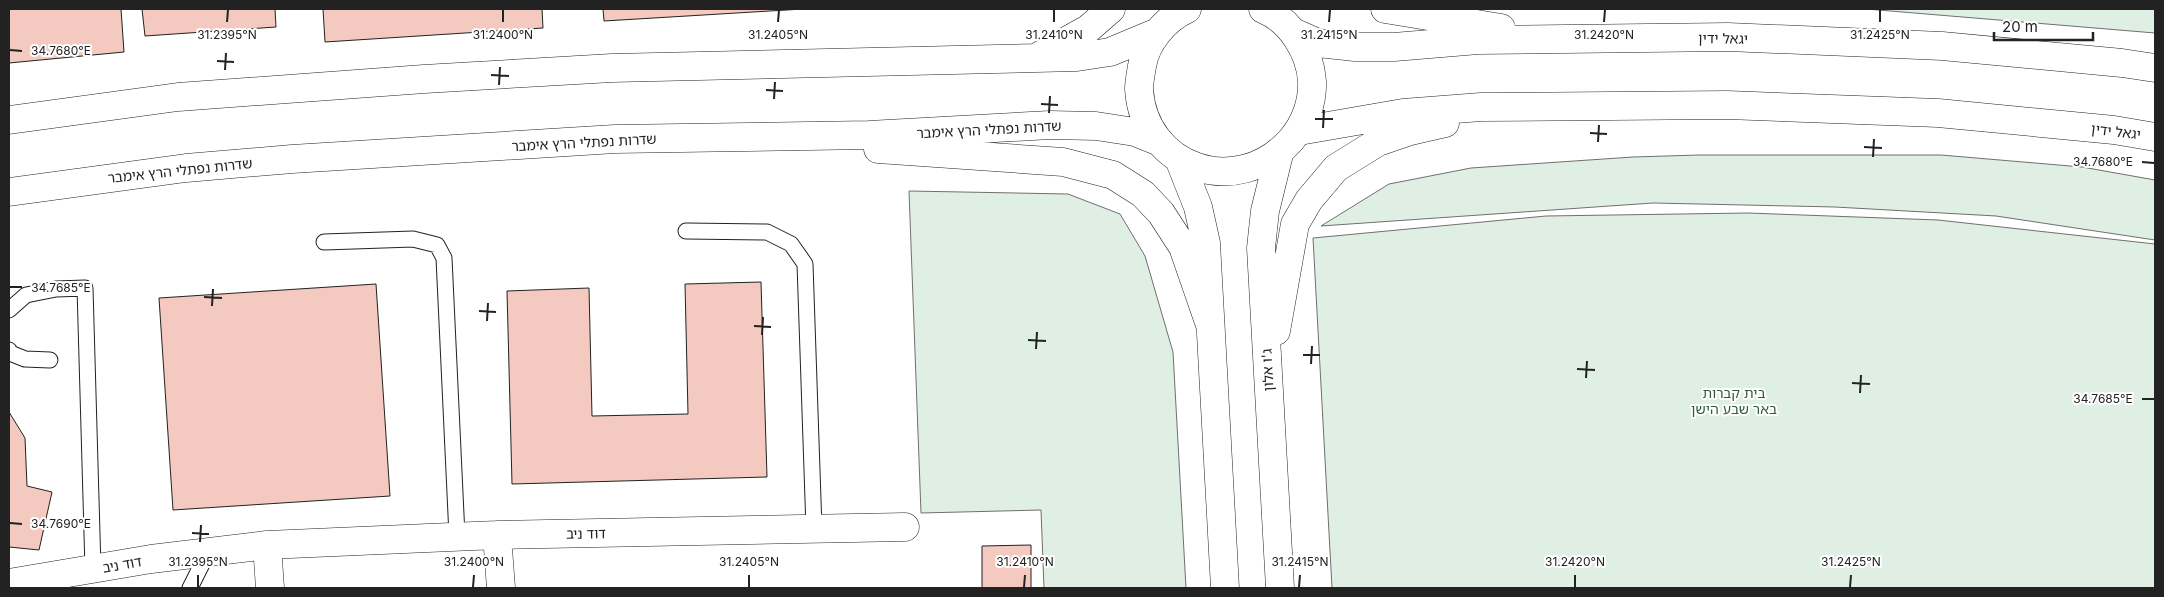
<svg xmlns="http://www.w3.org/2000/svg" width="2164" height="597" font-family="Inter,'Noto Sans Hebrew',sans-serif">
<rect width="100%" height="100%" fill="#fff"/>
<!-- green -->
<path fill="#e0efe3" stroke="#6f6f6f" d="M1866,9H2155V33Z
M1699,155H1941L2082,167L2155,180V240L1996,216L1835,207L1653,203L1321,226L1389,184L1471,168L1633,157Z
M909,191L1068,194L1120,214L1145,256L1173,352L1186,588H1044L1041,510L921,513Z
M1748,213L1938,220L2155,244V588H1332L1313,238L1546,216Z"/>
<!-- building -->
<path fill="#f3c9c0" stroke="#222" d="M9,9H121L124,52L9,63Z
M142,9H275L276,27L145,36Z
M323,9H542L543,28L325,42Z
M603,9H803L604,21Z
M761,282L767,477L512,484L507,291L589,288L592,416L688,414L685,284Z
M376,284L390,496L173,510L159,298Z
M9,412L25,438L27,486L52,492L39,550L9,547Z
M1031,545V588H982V546Z"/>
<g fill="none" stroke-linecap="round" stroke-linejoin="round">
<defs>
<path id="lane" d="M686,231L767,232L791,244L805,264L814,529
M324,242L413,239L437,245L444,258L457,536
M9,310L26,295L56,289L85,288L93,569
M9,350L10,353L25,359L50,360
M190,588L208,552"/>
<path id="street" d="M497,535L501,588
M267,545L270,588
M9,583L151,559L267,545L497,535L905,527"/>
<path id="secondary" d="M1187,9C1165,19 1146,42 1142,66C1141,73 1139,82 1139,89C1144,169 1238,200 1291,140C1305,124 1313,102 1312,81C1310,51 1290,20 1263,9
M1385,9L1501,28
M1293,32L1318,43L1355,47H1394L1478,40L1728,37L1942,46L2122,63L2155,68
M1039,56L1088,29L1111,9
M9,120L178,97L424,79L612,68L1077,57L1110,52L1158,32
M1299,131L1403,113L1481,107L1727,105L1938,113L2114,130L2155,137
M878,149L1063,162L1113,175L1143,194L1161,213L1183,247L1210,325
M1279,154L1265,211L1261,248L1280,588
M1179,159L1198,207L1206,243L1225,588
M9,192L186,168L292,159L615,139L869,135L1050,125L1096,126L1135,132L1160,142
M1276,331L1295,224L1309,200L1336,168L1378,142L1410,131L1445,123"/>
</defs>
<!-- lane casing -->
<use href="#lane" stroke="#222" stroke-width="17"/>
<!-- street casing -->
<use href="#street" stroke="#222" stroke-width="29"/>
<!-- secondary casing -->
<use href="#secondary" stroke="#222" stroke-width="29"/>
<!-- lane -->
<use href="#lane" stroke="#fff" stroke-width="15"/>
<!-- street -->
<use href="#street" stroke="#fff" stroke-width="28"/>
<!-- secondary -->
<use href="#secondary" stroke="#fff" stroke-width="28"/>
</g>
<!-- ticks -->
<path fill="none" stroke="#222" stroke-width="2" d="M227,22L228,10M503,22V10M778,22L779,10M1054,22V10M1329,22L1330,10M1604,22L1605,10M1880,22V10M10,50L22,51M217,61L234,62M225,70L226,53M491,75L509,76M499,85L500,67M766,90L783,91M774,99L775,82M1041,104L1058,105M1049,113L1050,96M1315,119H1333M1323,128L1324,110M1590,133L1607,134M1598,142L1599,125M1864,147L1882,148M1873,157L1874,139M2142,162L2154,163M10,287H22M204,297L222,298M212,306L213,289M479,311L496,312M487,321L488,303M754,326L771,327M762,335L763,317M1028,340L1046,341M1036,349L1037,332M1303,355H1320M1311,364L1312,346M1577,369L1595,370M1586,378L1587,361M1852,383L1870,384M1860,393L1861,375M2142,399H2154M10,523L22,524M192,533L209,534M200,542L201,525M198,587V575M473,587L474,575M749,587V575M1024,587L1025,575M1299,587L1300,575M1575,587V575M1850,587L1851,575"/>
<g text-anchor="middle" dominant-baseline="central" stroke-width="4" stroke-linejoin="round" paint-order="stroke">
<!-- street labels -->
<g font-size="14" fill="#222" stroke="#fff">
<text transform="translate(1723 38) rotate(1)">יגאל ידין</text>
<text transform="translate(989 129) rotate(-3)">שדרות נפתלי הרץ אימבר</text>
<text transform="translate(2116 131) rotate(7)">יגאל ידין</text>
<text transform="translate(584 142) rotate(-3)">שדרות נפתלי הרץ אימבר</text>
<text transform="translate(180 170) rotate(-6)">שדרות נפתלי הרץ אימבר</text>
<text transform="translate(1267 370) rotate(-93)">ג'ו אלון</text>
<text transform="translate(586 533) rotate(-1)">דוד ניב</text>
<text transform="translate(122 564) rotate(-10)">דוד ניב</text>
</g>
<!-- park labels -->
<g font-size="14" fill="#2f5e38" stroke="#fff">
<text x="1734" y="392">בית קברות<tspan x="1734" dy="16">באר שבע הישן</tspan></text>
</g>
</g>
<g font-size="12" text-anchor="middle" fill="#222" stroke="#fff" stroke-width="4" stroke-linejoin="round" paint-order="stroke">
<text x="227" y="39">31.2395°N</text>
<text x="503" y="39">31.2400°N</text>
<text x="778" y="39">31.2405°N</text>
<text x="1054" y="39">31.2410°N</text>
<text x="1329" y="39">31.2415°N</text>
<text x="1604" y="39">31.2420°N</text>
<text x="1880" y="39">31.2425°N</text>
<text x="61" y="55">34.7680°E</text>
<text x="2103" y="166">34.7680°E</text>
<text x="61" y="292">34.7685°E</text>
<text x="2103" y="403">34.7685°E</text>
<text x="61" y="528">34.7690°E</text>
<text x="198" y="566">31.2395°N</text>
<text x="474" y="566">31.2400°N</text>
<text x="749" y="566">31.2405°N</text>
<text x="1025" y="566">31.2410°N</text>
<text x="1300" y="566">31.2415°N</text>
<text x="1575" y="566">31.2420°N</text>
<text x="1851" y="566">31.2425°N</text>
</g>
<!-- border -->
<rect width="2164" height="597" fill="none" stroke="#222222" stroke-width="20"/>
<!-- scale -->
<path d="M1994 32v8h99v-8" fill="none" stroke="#222222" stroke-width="2.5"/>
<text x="2002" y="32" font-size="15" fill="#222222" stroke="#ffffff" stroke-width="4" paint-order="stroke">20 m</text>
</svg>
